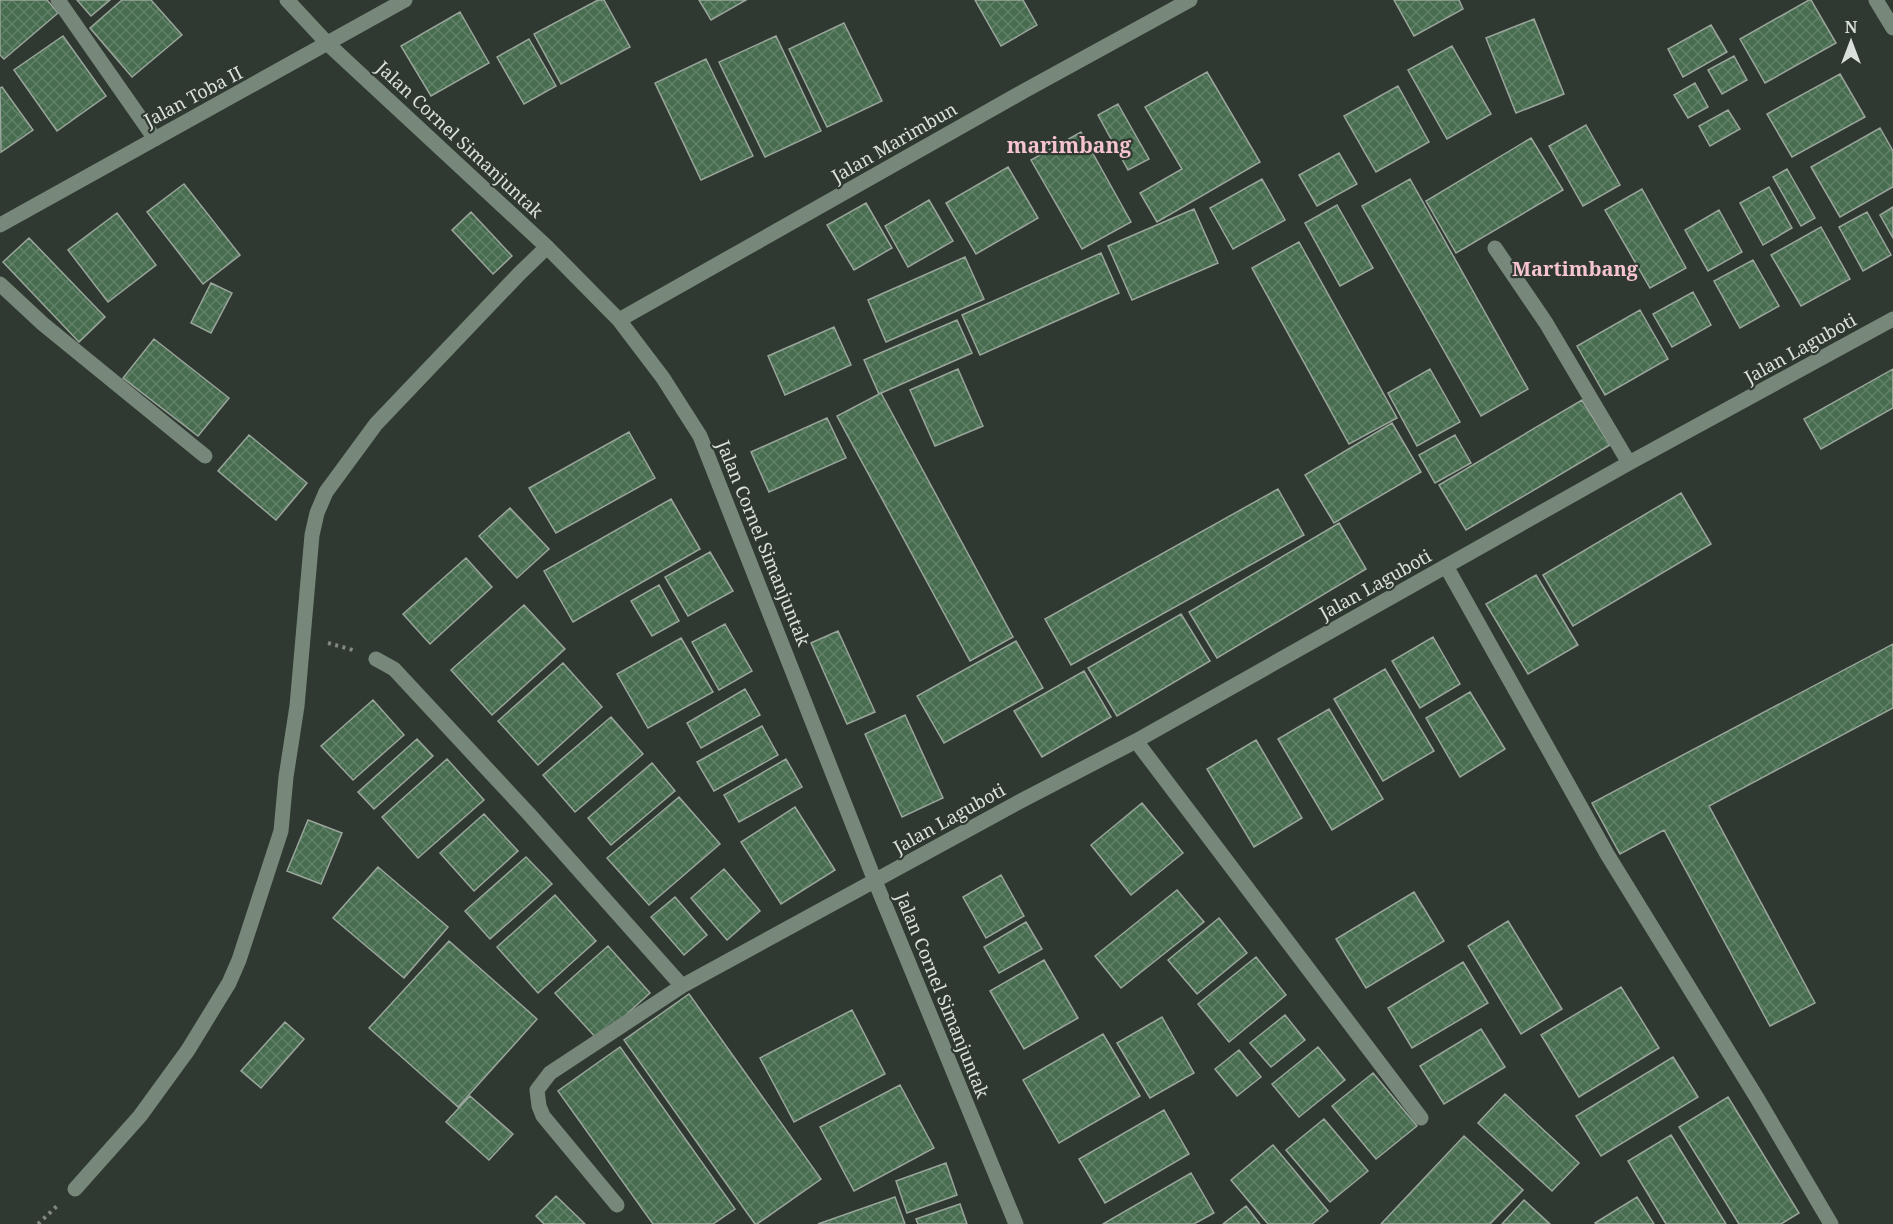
<svg xmlns="http://www.w3.org/2000/svg" width="1893" height="1224" font-family="'Noto Serif',serif">
<defs>
<pattern id="building-cross-hatch" width="8" height="8" patternUnits="userSpaceOnUse" patternTransform="scale(1.5)"><rect width="8" height="8" fill="#476c4f"/><path d="M0 0l8 8M0 8l8-8" fill="none" stroke="#618168"/></pattern>
</defs>
<rect width="100%" height="100%" fill="#2f3931"/>
<!-- building -->
<path fill="url(#building-cross-hatch)" stroke="#9aa59b" stroke-width="1.5" d="M0,0H47L58,13L4,59L0,55Z
M77,0H110L91,16Z
M122,0H151L182,35L132,77L90,28Z
M598,0H604L630,47L561,84L534,34Z
M699,0H746L711,20Z
M975,0H1023L1037,25L1001,46Z
M1394,0H1459L1463,9L1414,36Z
M1809,0H1811L1836,43L1765,83L1740,39Z
M460,12L489,63L431,96L401,46Z
M1534,19L1564,94L1516,113L1486,38Z
M844,23L882,101L827,127L789,49Z
M1711,25L1727,52L1683,77L1668,49Z
M63,36L106,96L57,131L14,70Z
M776,36L821,131L765,157L719,62Z
M529,39L556,86L524,104L497,57Z
M1452,46L1491,114L1447,139L1408,70Z
M1734,56L1747,80L1722,94L1708,70Z
M706,59L753,156L701,180L655,83Z
M1207,72L1260,162L1157,222L1140,193L1182,169L1145,107Z
M1840,74L1865,117L1792,157L1767,114Z
M1695,83L1708,107L1688,118L1674,95Z
M1398,86L1429,142L1376,172L1344,116Z
M2,87L33,130L1,152L0,88Z
M1118,104L1149,159L1128,170L1098,115Z
M1728,110L1740,129L1710,146L1699,126Z
M1586,125L1620,185L1583,206L1549,146Z
M1880,128L1893,151V187L1840,217L1811,167Z
M1081,132L1131,222L1082,249L1031,160Z
M1531,138L1563,190L1456,253L1426,201Z
M1339,153L1357,184L1317,206L1299,175Z
M1008,167L1038,218L976,254L946,203Z
M1787,169L1815,218L1801,226L1773,177Z
M1262,179L1285,220L1233,249L1210,208Z
M1410,179L1528,389L1481,416L1362,206Z
M184,184L240,255L203,284L147,212Z
M1769,187L1792,228L1763,245L1740,203Z
M1642,189L1686,268L1650,288L1605,210Z
M929,200L953,241L908,267L885,226Z
M866,203L892,248L854,270L827,225Z
M1337,205L1373,268L1340,286L1305,223Z
M1893,207V238L1880,215Z
M1194,209L1218,263L1132,300L1108,246Z
M1719,210L1742,252L1708,271L1685,230Z
M471,212L512,256L493,274L452,230Z
M1867,212L1891,255L1863,271L1839,227Z
M117,213L156,265L108,302L68,250Z
M1821,227L1850,279L1801,306L1771,255Z
M29,238L105,317L79,342L3,262Z
M1299,242L1397,418L1349,444L1252,268Z
M1101,253L1119,293L980,355L962,315Z
M965,257L984,299L886,342L868,300Z
M1753,260L1779,306L1740,328L1714,281Z
M211,283L232,293L211,333L191,323Z
M1693,292L1711,325L1672,347L1653,314Z
M1640,310L1668,359L1605,395L1577,346Z
M957,320L972,353L879,394L864,360Z
M834,327L851,365L785,395L768,356Z
M154,339L229,398L198,436L123,378Z
M958,369L983,426L935,446L910,390Z
M1430,369L1460,422L1417,446L1388,393Z
M1893,369V408L1821,449L1804,419Z
M881,393L1013,637L970,661L837,416Z
M1582,400L1610,445L1466,530L1439,485Z
M827,418L846,458L769,492L751,452Z
M1392,423L1421,472L1334,523L1305,475Z
M629,432L655,478L556,533L529,488Z
M249,435L307,483L276,520L218,471Z
M1455,435L1471,463L1435,483L1419,455Z
M1278,489L1304,535L1071,665L1045,619Z
M1681,493L1711,544L1573,626L1543,575Z
M671,499L700,549L573,622L544,571Z
M510,508L549,549L517,578L479,536Z
M1339,523L1366,569L1217,658L1189,612Z
M710,552L733,591L688,616L665,577Z
M466,558L492,587L430,644L403,614Z
M1536,575L1578,645L1528,674L1486,604Z
M659,585L679,621L652,636L631,601Z
M524,605L565,649L492,715L451,670Z
M1181,614L1210,661L1117,716L1088,668Z
M725,624L752,671L719,690L692,642Z
M838,631L875,712L847,724L811,643Z
M1433,637L1460,684L1420,708L1392,661Z
M681,638L713,692L648,728L617,674Z
M1016,641L1043,688L944,743L917,696Z
M1893,644V708L1709,806L1815,1003L1770,1026L1664,830L1620,854L1592,803Z
M563,663L602,707L538,765L498,721Z
M1385,669L1434,751L1383,781L1334,699Z
M1084,671L1111,717L1042,757L1014,711Z
M745,689L760,715L701,748L687,723Z
M1470,692L1505,749L1460,777L1426,718Z
M373,700L404,735L353,780L321,746Z
M1329,709L1383,799L1332,830L1278,739Z
M905,715L943,798L902,817L865,734Z
M611,717L643,754L575,812L543,775Z
M762,726L778,755L714,791L697,762Z
M417,739L433,756L374,809L358,792Z
M1256,740L1302,818L1254,847L1207,769Z
M447,759L484,800L418,858L382,817Z
M786,759L802,787L739,822L724,795Z
M652,763L675,791L611,845L588,818Z
M679,797L720,844L649,905L607,858Z
M1142,803L1183,853L1131,895L1091,845Z
M795,807L835,870L781,904L741,842Z
M484,814L518,851L474,891L440,853Z
M308,820L342,833L321,884L287,871Z
M526,857L552,884L490,939L465,911Z
M378,867L448,927L404,978L333,918Z
M724,869L760,911L727,940L691,898Z
M1001,875L1024,916L986,938L963,897Z
M1177,890L1204,922L1121,988L1095,956Z
M1414,892L1444,941L1366,988L1336,939Z
M555,895L596,941L538,993L497,947Z
M675,897L707,935L684,955L651,917Z
M1219,918L1247,953L1197,994L1168,960Z
M1508,921L1562,1009L1521,1034L1468,946Z
M1026,922L1042,949L999,973L984,947Z
M449,941L537,1019L458,1107L369,1028Z
M608,946L650,993L598,1040L555,993Z
M1256,957L1286,995L1229,1042L1198,1004Z
M1044,960L1078,1018L1024,1049L990,991Z
M1463,962L1488,1003L1412,1048L1388,1008Z
M1621,987L1659,1048L1579,1097L1541,1035Z
M689,994L821,1179L757,1224H755L624,1040Z
M852,1010L885,1074L794,1122L760,1058Z
M1285,1015L1305,1040L1271,1067L1250,1043Z
M1162,1017L1194,1073L1150,1098L1117,1043Z
M285,1022L304,1039L261,1088L241,1071Z
M1481,1029L1505,1067L1444,1104L1420,1066Z
M1103,1034L1140,1096L1059,1143L1023,1080Z
M620,1047L735,1209L713,1224H653L558,1091Z
M1318,1047L1345,1080L1299,1117L1272,1084Z
M1239,1050L1261,1077L1237,1096L1215,1069Z
M1673,1057L1698,1097L1601,1156L1576,1116Z
M1373,1073L1417,1126L1376,1159L1332,1106Z
M900,1085L934,1148L854,1191L820,1127Z
M1505,1094L1579,1163L1552,1191L1478,1123Z
M470,1096L513,1134L489,1160L446,1122Z
M1728,1097L1799,1213L1781,1224H1739L1679,1127Z
M1164,1110L1189,1154L1105,1203L1079,1159Z
M1324,1119L1368,1171L1330,1202L1286,1150Z
M1671,1135L1726,1224H1666L1628,1161Z
M1464,1136L1523,1190L1490,1224H1381Z
M1273,1145L1328,1211L1312,1224H1268L1231,1180Z
M946,1163L957,1195L907,1213L896,1181Z
M1191,1173L1214,1213L1194,1224H1103Z
M556,1196L585,1224H544L536,1216Z
M895,1197L905,1224H818Z
M1637,1197L1654,1224H1596L1595,1223Z
M1524,1200L1550,1224H1502Z
M960,1204L967,1224H918L916,1219Z
M1246,1206L1260,1224H1223Z"/>
<g fill="none" stroke-linecap="round" stroke-linejoin="round">
<!-- path -->
<path stroke="#818982" stroke-width="4" stroke-dasharray="3 4.5" stroke-linecap="butt" d="M328,643L353,650
M38,1224L57,1206"/>
<!-- minor -->
<path stroke="#77887a" stroke-width="15" d="M58,0L155,139
M287,0L328,44L547,247L619,320L663,378L700,436L875,881L1016,1224
M1876,0L1893,28
M0,225L405,0
M1495,248L1546,323L1629,463
M0,284L43,324L205,456
M619,320L1024,91L1190,0
M1446,566L1607,854L1757,1098L1831,1224
M376,659L394,669L529,814L682,986
M1136,741L1421,1118
M75,1189L140,1116L188,1050L229,983L239,960L281,831L286,777L297,706L312,535L317,513L326,492L376,424L520,273L547,247
M617,1205L543,1116L539,1106L537,1090L550,1073L682,986L1017,803L1136,741L1629,463L1893,319"/>
</g>
<g text-anchor="middle" dominant-baseline="central" stroke-width="4.5" stroke-linejoin="round" paint-order="stroke">
<!-- street labels -->
<g font-size="18" fill="#dae0db" stroke="#2f3931">
<text transform="translate(193 96) rotate(-28)">Jalan Toba II</text>
<text transform="translate(460 139) rotate(43)">Jalan Cornel Simanjuntak</text>
<text transform="translate(894 142) rotate(-30)">Jalan Marimbun</text>
<text transform="translate(1800 348) rotate(-29)">Jalan Laguboti</text>
<text transform="translate(764 543) rotate(68)">Jalan Cornel Simanjuntak</text>
<text transform="translate(1375 584) rotate(-29)">Jalan Laguboti</text>
<text transform="translate(949 818) rotate(-29)">Jalan Laguboti</text>
<text transform="translate(943 995) rotate(68)">Jalan Cornel Simanjuntak</text>
</g>
<!-- neighbourhood labels -->
<g font-size="20" font-weight="bold" fill="#f6c4d1" stroke="#2f3931">
<text x="1575" y="268">Martimbang</text>
</g>
<!-- quarter labels -->
<g font-size="21" font-weight="bold" fill="#f6c4d1" stroke="#2f3931">
<text x="1069" y="145">marimbang</text>
</g>
</g>
<!-- north arrow -->
<g transform="translate(1851 42)" stroke="#2f3931" stroke-width="4.5" paint-order="stroke">
<path d="M0-4.5L10 22L0 15L-10 22Z" fill="#dae0db"/>
<text y="-9" font-size="16" font-weight="bold" text-anchor="middle" fill="#dae0db">N</text>
</g>
</svg>
